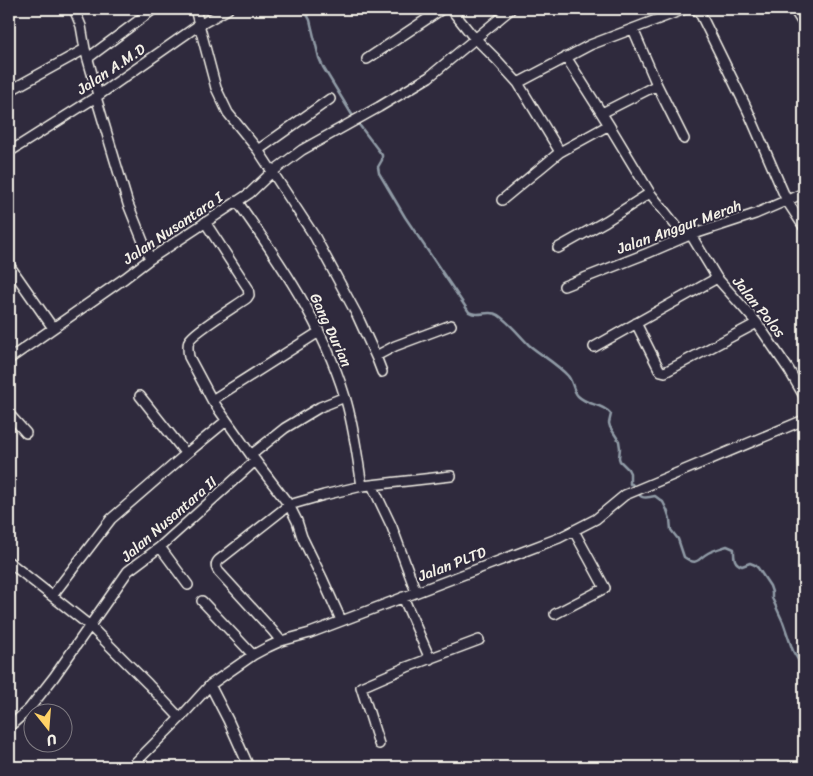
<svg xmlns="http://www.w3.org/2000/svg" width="813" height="776" font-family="Sriracha,sans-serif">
<rect width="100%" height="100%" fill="#2f2a3d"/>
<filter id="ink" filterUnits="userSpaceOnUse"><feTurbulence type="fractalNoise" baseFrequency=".02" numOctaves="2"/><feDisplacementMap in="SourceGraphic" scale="10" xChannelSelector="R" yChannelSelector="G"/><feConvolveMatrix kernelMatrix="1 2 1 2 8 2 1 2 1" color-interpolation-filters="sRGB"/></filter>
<g filter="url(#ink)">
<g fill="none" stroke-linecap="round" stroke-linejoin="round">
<!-- stream -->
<path stroke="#909ba6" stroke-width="2.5" d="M304,9L310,20L319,58L323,67L354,118
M357,122L382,155V160L378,167L379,173L405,217L469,312C478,318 489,309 498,315C510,323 519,335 529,345C541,355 557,364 568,376C573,382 573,391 578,396C588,406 602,403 611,414L609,423L610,427L619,441L620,448L619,458L620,461L628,469L630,473V484H632C640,496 639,500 655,496L663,502L667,510L670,519L671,530L678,539L684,557C698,567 697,559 708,553C714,550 721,548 727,546L734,549C734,556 733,563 742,566L750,563L755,565L758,568L770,586L772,592V598L783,622L793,651L800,663L804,676"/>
<defs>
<path id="minor" d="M74,9L81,26L85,49L98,95
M195,9L216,88L228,113L258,150L315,237L357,315L377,359L382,372
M451,9L471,34L496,59L518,83L560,152L609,125
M695,9L700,13L748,111L787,201L804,227
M794,9L804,25
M633,29L657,85L684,139
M566,57L609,125L650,193L685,237
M88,58L154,9
M367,59L442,9
M518,83L590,45L685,9
M9,91L85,49
M96,97L128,204L150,259
M602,113L657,85
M258,150L330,99
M9,152L96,97L196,27L228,9
M502,200L560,152
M237,201C280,262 323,324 345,397C354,426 357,456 362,486
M205,222L248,288L249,295L247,298C236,306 193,332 189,341C187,346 188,351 189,357L212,400L251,455
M691,235L717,278L757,323L789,370L804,396
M558,248L606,221L650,193
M9,265L53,328
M564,286L648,253L685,237L755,214L804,193
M636,323L659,369L661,371L665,372L757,323
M594,347L717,278
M376,356L395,346L451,325
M9,359L125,278L150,259L250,193L272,172L302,150L379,107L429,77L511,9
M140,396L186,454
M212,400L319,332
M9,414L26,433
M372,485L392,527L416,592
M160,547L188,585
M9,562L90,626L148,684L180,718
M52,596L111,519L186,454L226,421
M403,597L430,659
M202,601L253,655
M555,614L605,588L574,531
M341,620L323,580L302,537L297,521L289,505L251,455L285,428L320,407L345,397
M281,641L272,630L219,572C216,568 215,564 219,560L289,505L324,495L362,486L451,476
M210,685L228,720L249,767
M9,727L29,709L54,677L128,571L160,547L255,461
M379,744L361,687L407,667L479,640
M131,767L180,718L210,685L253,655L268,647L281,641L310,633L559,538L596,519L625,495L804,420"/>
</defs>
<!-- minor casing -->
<use href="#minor" stroke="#f4f1e8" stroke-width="12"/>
<!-- minor -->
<use href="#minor" stroke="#2f2a3d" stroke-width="9"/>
</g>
</g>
<g text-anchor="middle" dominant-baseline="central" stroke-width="4" stroke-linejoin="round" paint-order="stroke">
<!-- street labels -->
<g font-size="15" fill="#f4f1e8" stroke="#2f2a3d">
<text transform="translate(111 69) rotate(-34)">Jalan A.M.D</text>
<text transform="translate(679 227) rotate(-20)">Jalan Anggur Merah</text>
<text transform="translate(173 228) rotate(-34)">Jalan Nusantara I</text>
<text transform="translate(759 307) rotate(51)">Jalan Polos</text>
<text transform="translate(331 330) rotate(65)">Gang Durian</text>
<text transform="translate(169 519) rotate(-41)">Jalan Nusantara II</text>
<text transform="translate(452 564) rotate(-21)">Jalan PLTD</text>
</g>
</g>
<!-- margin -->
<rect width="813" height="776" fill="none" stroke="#2f2a3d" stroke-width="30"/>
<rect x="15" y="15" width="783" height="746" fill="none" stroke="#f4f1e8" stroke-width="2" filter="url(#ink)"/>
<!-- north arrow -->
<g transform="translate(48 728) rotate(163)"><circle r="24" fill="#2f2a3d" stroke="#7e7a81"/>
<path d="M0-4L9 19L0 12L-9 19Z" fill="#ffd166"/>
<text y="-8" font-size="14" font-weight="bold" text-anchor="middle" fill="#f4f1e8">U</text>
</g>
</svg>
